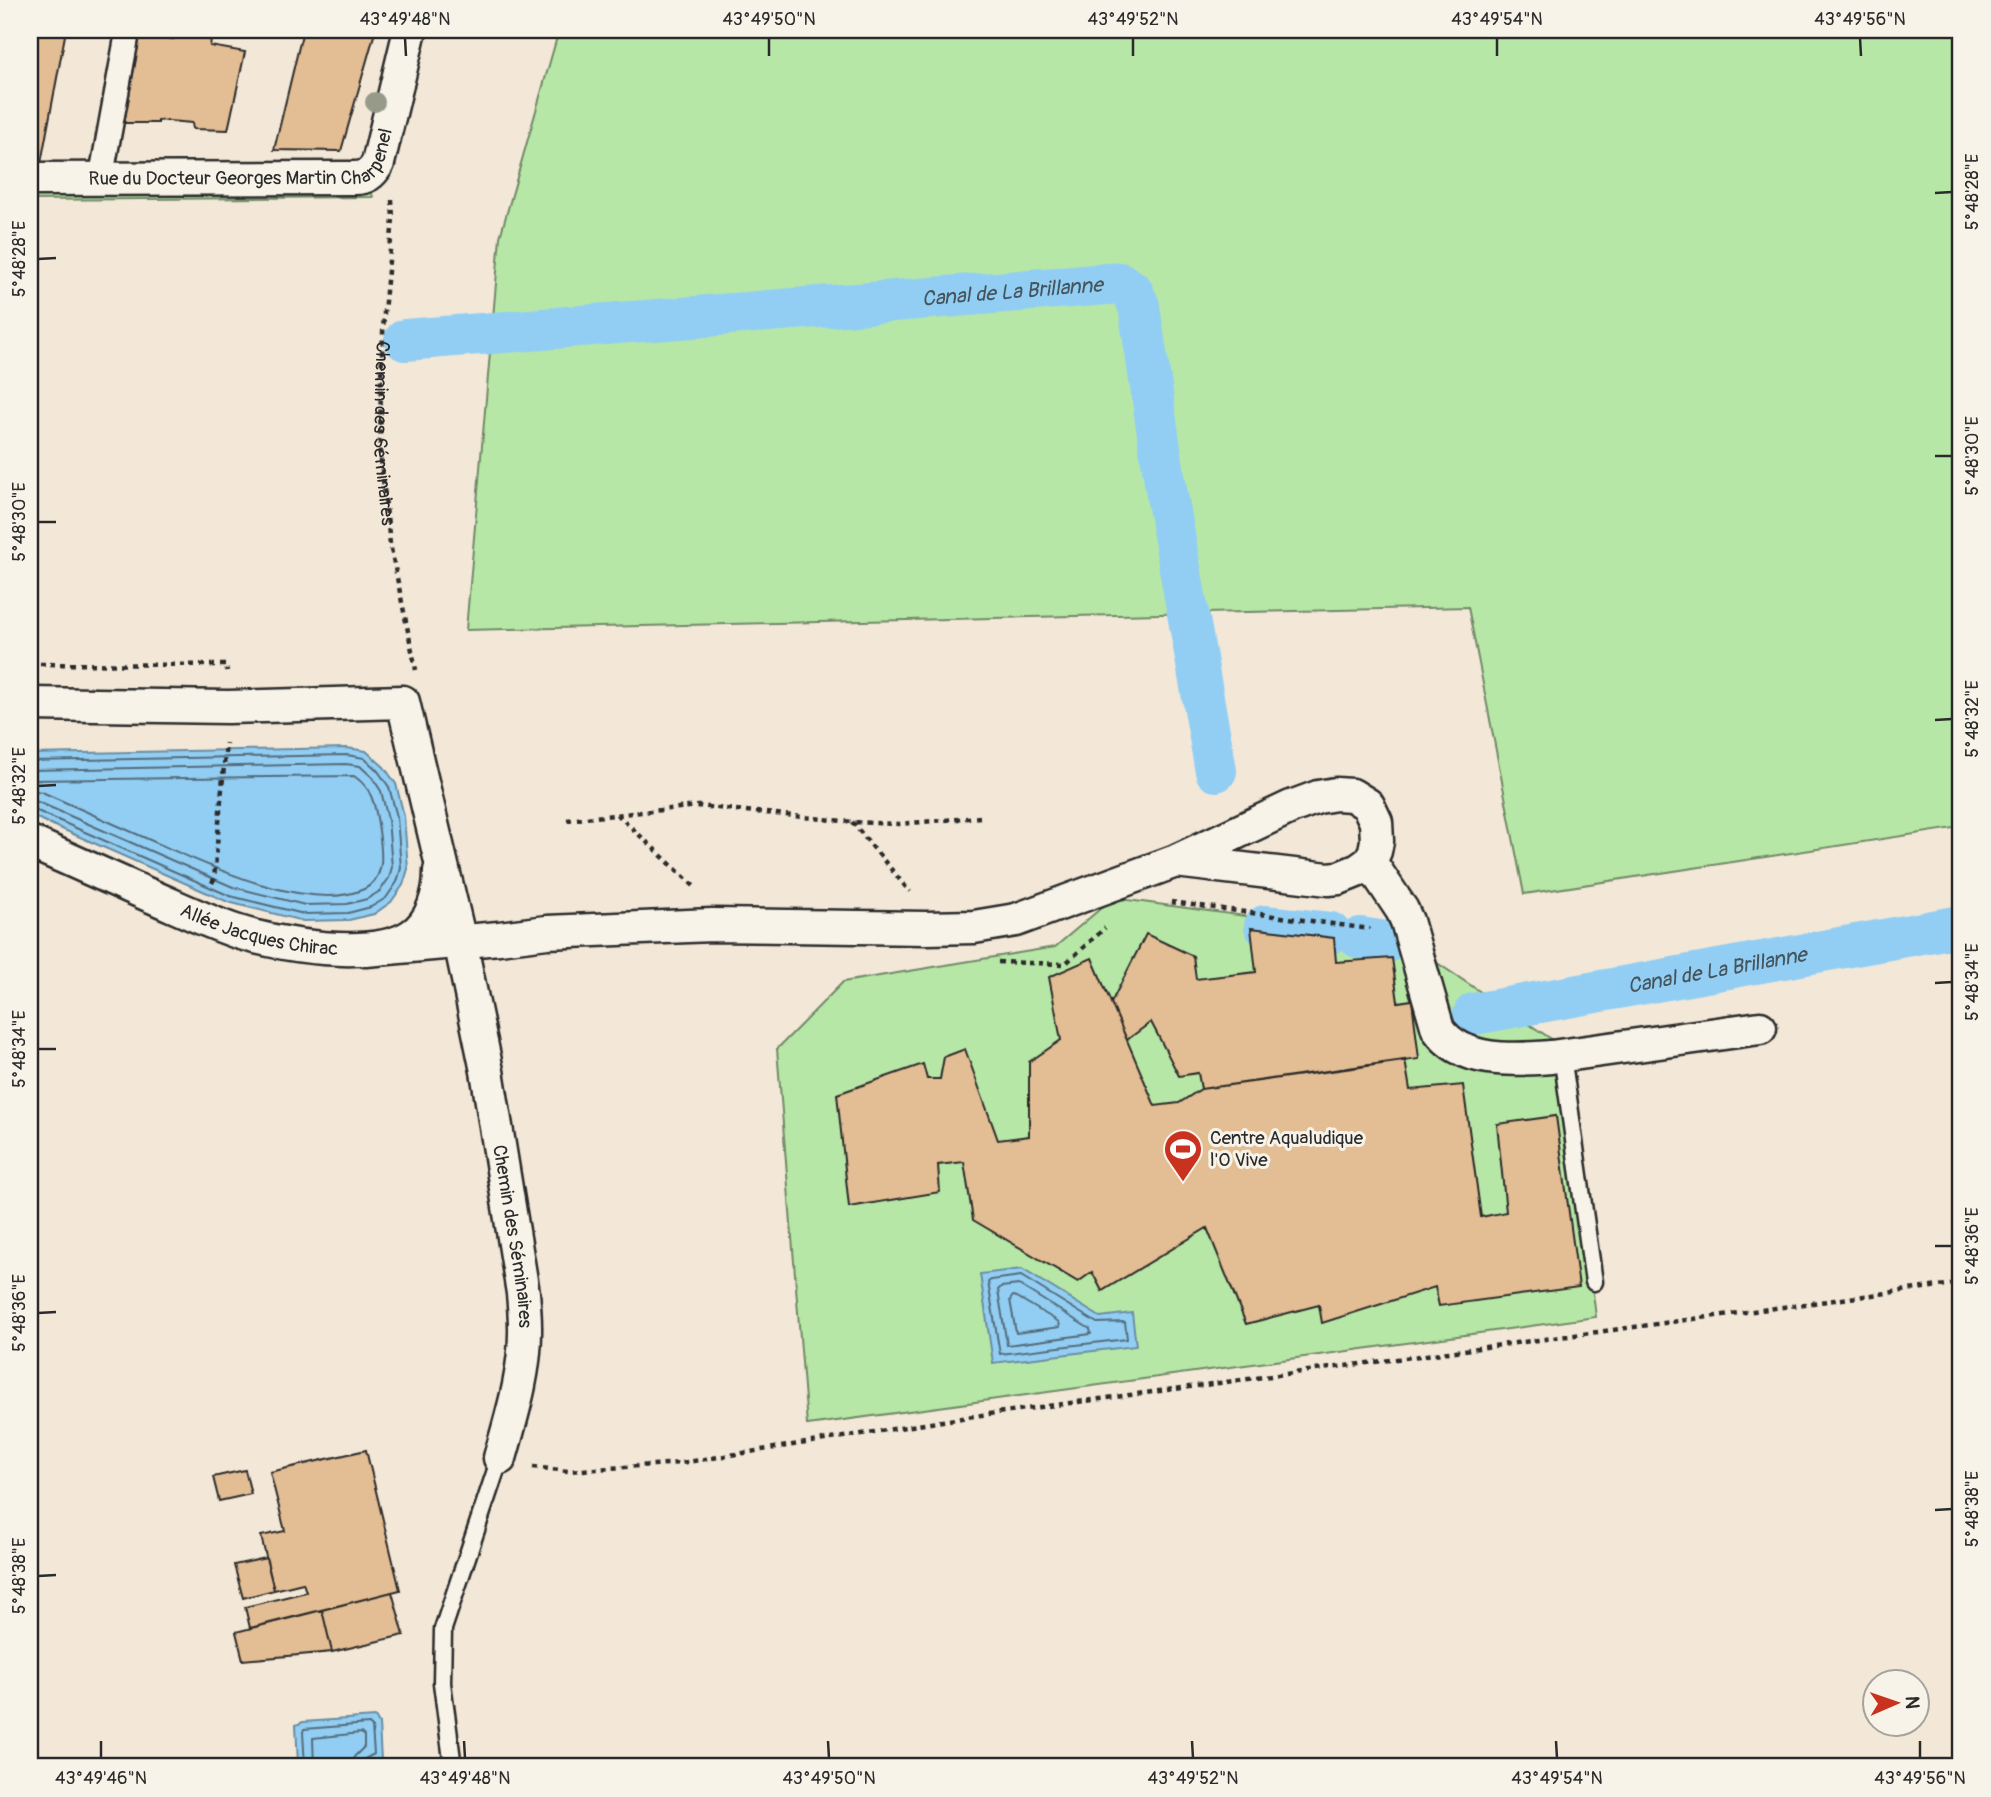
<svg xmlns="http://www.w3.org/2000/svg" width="1991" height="1797" font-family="Pangolin,sans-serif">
<rect width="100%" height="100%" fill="#f3e8d7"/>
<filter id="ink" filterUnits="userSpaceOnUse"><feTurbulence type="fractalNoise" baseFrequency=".0143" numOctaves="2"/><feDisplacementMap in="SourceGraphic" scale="14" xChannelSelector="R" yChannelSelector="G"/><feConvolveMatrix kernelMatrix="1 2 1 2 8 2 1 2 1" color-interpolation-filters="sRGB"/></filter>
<g filter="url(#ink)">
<!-- green -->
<path fill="#b7e7a6" stroke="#718968" stroke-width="2" d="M559,30H1961V827L1524,894L1468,607L466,630L500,237Z
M370,188L373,197L30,200V189Z
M1113,898L1398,937L1562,1046L1596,1317L807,1425L777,1049L843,982L1055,947Z"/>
<!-- water -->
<path fill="#92cef3" stroke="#698da3" stroke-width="2" d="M347,748L366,751L384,767L396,784L404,816L408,869L403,885L391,902L374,914L349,920L303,921L228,902L30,815V754Z
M1022,1269L1100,1317L1132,1313L1136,1346L993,1363L980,1274Z
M375,1717L379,1724L381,1760C361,1771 323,1767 300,1767L298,1764L296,1725L303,1722Z"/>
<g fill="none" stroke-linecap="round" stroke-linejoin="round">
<!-- shore -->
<path stroke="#546c7b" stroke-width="2" d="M30,761L347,755L364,758L378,771L389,787L397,817L401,868L397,882L386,898L371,907L348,913L304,914L230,896L35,810L30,809
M30,770L346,764L360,766L372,777L381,791L388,819L392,867L389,878L380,891L367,899L347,904L305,905L233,887L38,802L30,801
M30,780L354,776C361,781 368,787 371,796C377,809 384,856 380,869C378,878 371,886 364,889C308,915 201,862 150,840C114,824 78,808 42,792L30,790
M1021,1276L1097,1323L1125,1322L1127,1339L1000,1354L988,1282L991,1280Z
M1019,1285L1090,1329L1091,1334L1007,1345L998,1290L1001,1287Z
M1013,1296L1017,1297L1059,1322L1060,1327L1016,1333L1010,1300Z
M305,1767L303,1732L304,1729L369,1724L372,1727L374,1754L363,1760L361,1767
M314,1767L313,1738L361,1733L364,1736V1747L354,1757L352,1767"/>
<!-- canal -->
<g stroke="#92cef3" stroke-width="42">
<path id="s1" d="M405,340L1120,283L1132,291L1139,306L1167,495L1216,771"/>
<path d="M1265,926L1330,933"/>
<path d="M1360,938L1387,942"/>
<path id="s2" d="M1474,1014L1961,926"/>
</g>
</g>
<!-- building -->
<path fill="#e3bd93" stroke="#2b2b2b" stroke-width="2" d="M30,30H66L41,163H30Z
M303,30H367L375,32L341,151L274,150Z
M174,32L211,40L210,46L245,52L228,130L193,129L192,123L158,120V123H124L140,34L173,39Z
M1251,928L1334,938L1336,962L1392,958L1398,1002L1412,1000L1419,1059L1201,1089L1198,1073L1179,1076L1151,1022L1127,1040L1111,1003L1146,934L1193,956L1196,979L1256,972Z
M1092,958L1155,1106L1179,1103L1201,1089L1405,1060L1410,1090L1463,1085L1481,1217L1506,1212L1497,1124L1556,1116L1579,1287L1439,1306L1435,1287L1322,1323L1319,1305L1246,1324L1207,1228L1102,1291L1092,1272L1078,1282L973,1220L964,1162L938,1165L940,1192L849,1207L837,1094L923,1064L927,1079H940L944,1057L965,1049L998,1140L1029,1136V1062L1061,1040L1049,977Z
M366,1450L400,1590L250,1628L245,1607L306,1592L303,1583L274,1590L261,1536L285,1531L270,1472Z
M245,1470L251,1494L219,1501L213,1477Z
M266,1558L274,1590L243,1598L234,1565Z
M392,1592L404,1635L332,1652L322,1610Z
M322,1610L332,1652L243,1660L236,1632Z"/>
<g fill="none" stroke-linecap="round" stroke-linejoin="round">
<defs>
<path id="service" d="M1562,1055L1594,1282
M453,1767L442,1683L443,1629L500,1458"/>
<path id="pedestrian" d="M101,178L128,30"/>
<g id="minor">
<path id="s4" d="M30,179L354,178C366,178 372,174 378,163L410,30"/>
<path id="s5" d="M30,704L228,707L403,702L460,941L487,1071L523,1293C524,1304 525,1316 525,1327C526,1371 512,1415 500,1458"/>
<path id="s6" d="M30,842C70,860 111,878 151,896C179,908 206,921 235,931C277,945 372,961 411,936C432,923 440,894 440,871"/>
<path d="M1370,862L1402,910L1407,921L1438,1029C1462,1064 1514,1060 1551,1057L1760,1028"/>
<path d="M366,950L499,938L547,932L712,925L926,928L974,927L1016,920L1176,861L1291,807L1318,797L1336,794L1352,795L1368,805L1376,822L1377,841L1375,851L1370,862L1359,870L1339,878L1328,879L1176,861"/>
</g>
</defs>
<!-- service casing -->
<use href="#service" stroke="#2b2b2b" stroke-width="21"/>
<!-- pedestrian casing -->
<use href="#pedestrian" stroke="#2b2b2b" stroke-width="28"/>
<!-- minor casing -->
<use href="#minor" stroke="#2b2b2b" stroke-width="37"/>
<!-- path -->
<g stroke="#2b2b2b" stroke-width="4.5" stroke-dasharray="5 5" stroke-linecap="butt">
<path id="s3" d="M392,200L393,219L384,312L381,378L380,451L390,544L416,670"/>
<path d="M30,664L226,665L227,671"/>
<path d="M617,814L697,889"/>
<path d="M567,820L698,806L852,822L899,824L980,817"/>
<path d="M852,822L910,892"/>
<path d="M212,883L214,879L226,743"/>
<path d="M1171,902L1370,929"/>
<path d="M998,962L1065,964L1105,928"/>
<path d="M533,1467L568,1471L681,1463L974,1416L1961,1283"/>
</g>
<!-- service -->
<use href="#service" stroke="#f7f3e8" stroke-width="16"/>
<!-- pedestrian -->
<use href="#pedestrian" stroke="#f7f3e8" stroke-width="23"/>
<!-- minor -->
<use href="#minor" stroke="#f7f3e8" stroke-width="32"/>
</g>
<!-- trees -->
<circle fill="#989a89" cx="375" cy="102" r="10"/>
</g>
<!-- ticks -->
<path fill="none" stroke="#2b2b2b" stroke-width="2.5" d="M405,38L406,56M769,38V56M1133,38V56M1497,38V56M1860,38L1861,56M1935,193L1952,192M38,259L56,258M1935,456H1952M38,522H56M1935,720L1952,719M38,786L56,785M1935,983L1952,982M38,1049H56M1935,1246H1952M38,1313L56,1312M1935,1510L1952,1509M38,1576L56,1575M101,1741V1758M464,1741L465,1758M828,1741L829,1758M1192,1741L1193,1758M1556,1741L1557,1758M1920,1741V1758"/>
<!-- icons -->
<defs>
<symbol id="stadium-pin" viewBox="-11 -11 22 30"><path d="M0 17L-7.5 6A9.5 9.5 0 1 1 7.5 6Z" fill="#c8321e" stroke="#f7f3e8"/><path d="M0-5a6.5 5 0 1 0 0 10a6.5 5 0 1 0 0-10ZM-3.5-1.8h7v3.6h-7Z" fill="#fff"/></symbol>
</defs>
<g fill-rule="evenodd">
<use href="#stadium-pin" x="1161" y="1127" width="44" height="60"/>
</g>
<g text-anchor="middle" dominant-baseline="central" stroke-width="6" stroke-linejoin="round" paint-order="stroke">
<!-- street labels -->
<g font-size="19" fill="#2b2b2b" stroke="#f7f3e8">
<text stroke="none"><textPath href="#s4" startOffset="224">Rue du Docteur Georges Martin Charpenel</textPath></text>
<text stroke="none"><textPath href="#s3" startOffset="234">Chemin des Séminaires</textPath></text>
<text stroke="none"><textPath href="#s6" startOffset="247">Allée Jacques Chirac</textPath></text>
<text stroke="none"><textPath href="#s5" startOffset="919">Chemin des Séminaires</textPath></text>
</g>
<!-- poi labels -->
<g font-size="19" fill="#2b2b2b" stroke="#f7f3e8" text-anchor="start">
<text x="1210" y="1138">Centre Aqualudique<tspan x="1210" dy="22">l'O Vive</tspan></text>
</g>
<!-- water labels -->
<g font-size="21" font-style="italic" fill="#45545d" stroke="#f7f3e8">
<text stroke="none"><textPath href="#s1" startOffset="609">Canal de La Brillanne</textPath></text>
<text stroke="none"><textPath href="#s2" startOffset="247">Canal de La Brillanne</textPath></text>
</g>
</g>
<!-- margin -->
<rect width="1991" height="1797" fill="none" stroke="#f7f3e8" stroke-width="77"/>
<!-- north arrow -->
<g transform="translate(1896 1703) rotate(88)"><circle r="33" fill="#f7f3e8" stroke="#a5a39c" stroke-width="2"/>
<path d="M0-5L12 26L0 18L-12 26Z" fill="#c8321e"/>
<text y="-10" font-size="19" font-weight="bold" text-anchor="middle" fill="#2b2b2b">N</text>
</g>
<rect x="38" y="38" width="1914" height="1720" fill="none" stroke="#2b2b2b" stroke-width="2.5"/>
<g font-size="18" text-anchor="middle" fill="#2b2b2b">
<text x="405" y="25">43°49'48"N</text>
<text x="769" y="25">43°49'50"N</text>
<text x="1133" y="25">43°49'52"N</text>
<text x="1497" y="25">43°49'54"N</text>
<text x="1860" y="25">43°49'56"N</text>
<text transform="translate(1972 192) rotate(-90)" y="6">5°48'28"E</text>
<text transform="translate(19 259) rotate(-90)" y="6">5°48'28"E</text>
<text transform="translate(1972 456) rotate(-90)" y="6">5°48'30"E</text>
<text transform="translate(19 522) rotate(-90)" y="6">5°48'30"E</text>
<text transform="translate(1972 719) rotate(-90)" y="6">5°48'32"E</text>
<text transform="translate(19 786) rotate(-90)" y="6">5°48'32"E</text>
<text transform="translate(1972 982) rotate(-90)" y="6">5°48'34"E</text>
<text transform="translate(19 1049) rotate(-90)" y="6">5°48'34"E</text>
<text transform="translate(1972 1246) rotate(-90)" y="6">5°48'36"E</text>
<text transform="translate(19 1313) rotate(-90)" y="6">5°48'36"E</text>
<text transform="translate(1972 1509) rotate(-90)" y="6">5°48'38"E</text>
<text transform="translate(19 1576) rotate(-90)" y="6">5°48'38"E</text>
<text x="101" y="1784">43°49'46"N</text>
<text x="465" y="1784">43°49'48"N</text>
<text x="829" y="1784">43°49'50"N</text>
<text x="1193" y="1784">43°49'52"N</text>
<text x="1557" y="1784">43°49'54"N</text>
<text x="1920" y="1784">43°49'56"N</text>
</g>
</svg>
